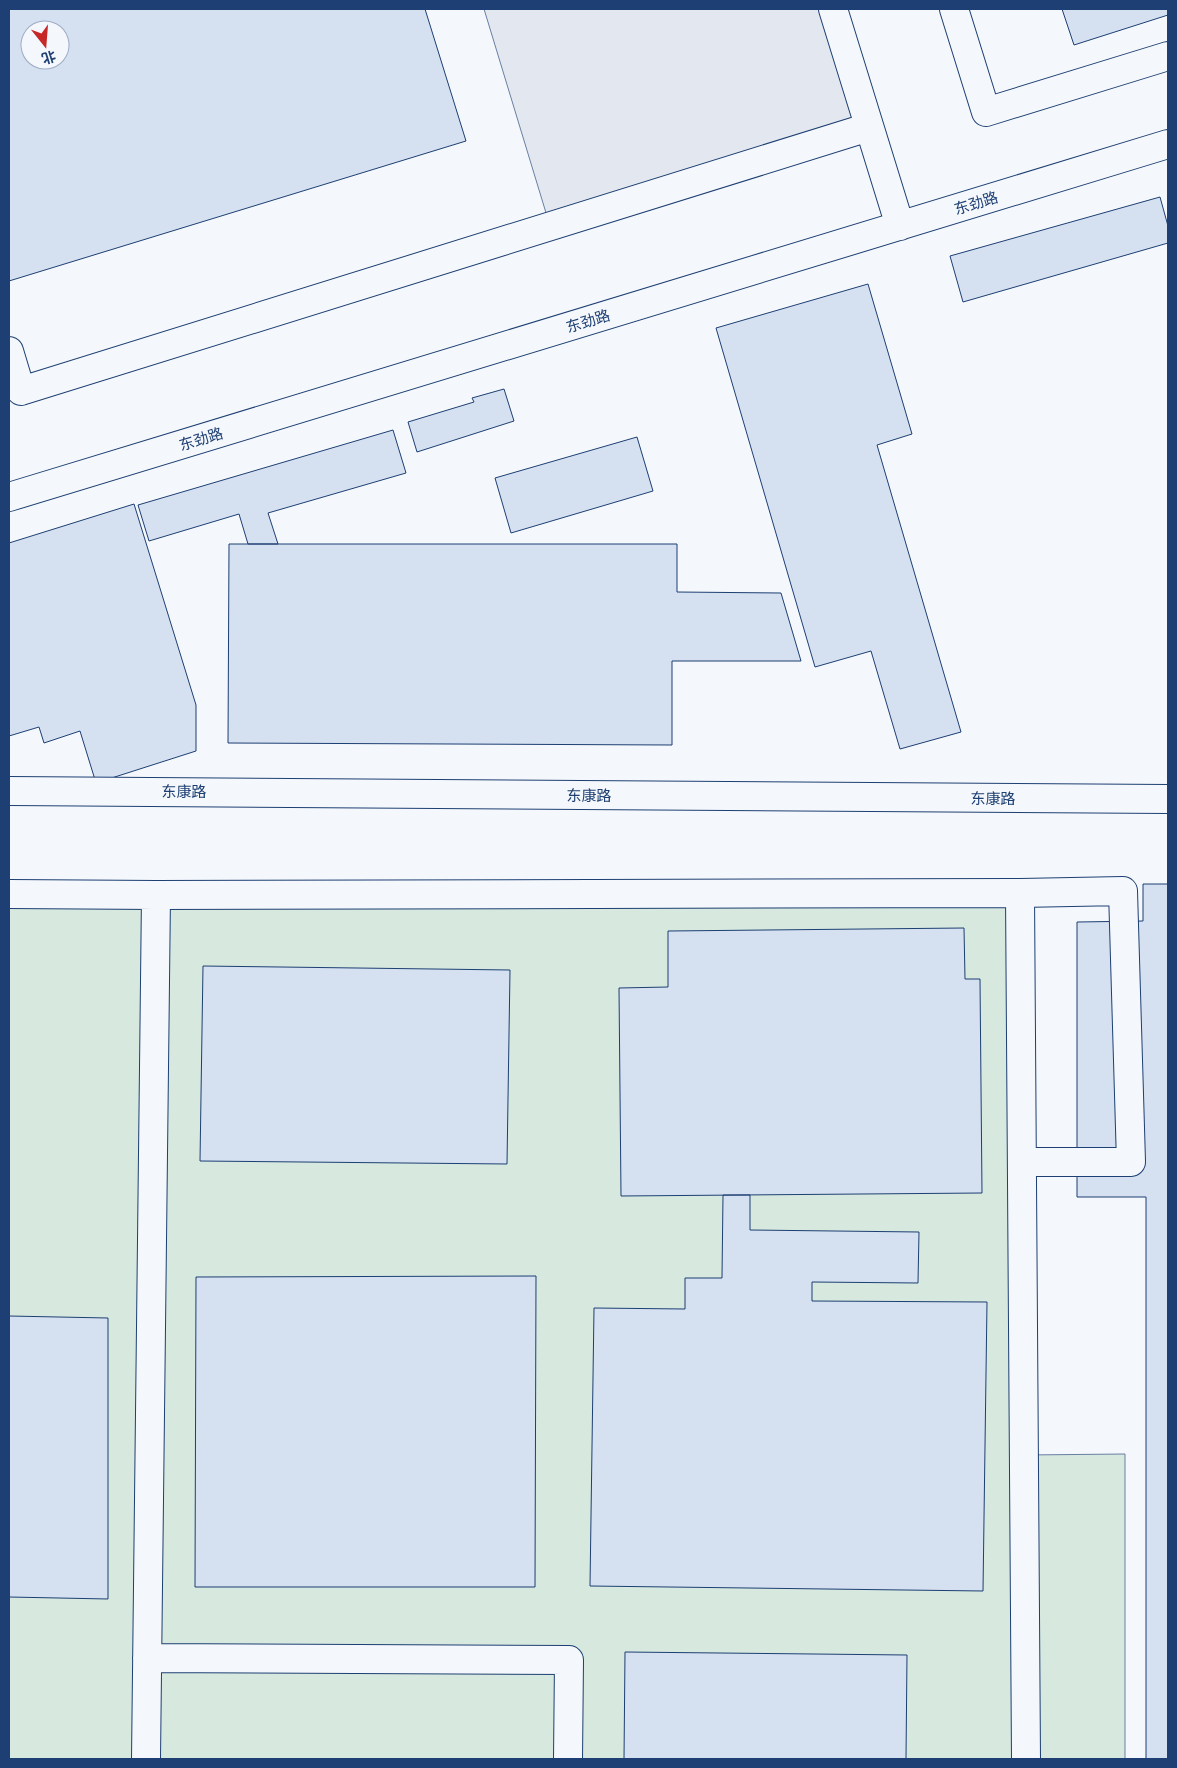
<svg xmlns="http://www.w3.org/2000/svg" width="1177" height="1768" font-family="Quicksand,'Noto Sans SC',sans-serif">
<rect width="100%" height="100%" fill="#f4f7fb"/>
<!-- green -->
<path fill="#d7e8df" stroke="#687fa3" d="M1020,893L1025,1455L1125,1454V1759H9V894Z"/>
<!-- parking -->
<path fill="#e3e8f0" stroke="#687fa3" d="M484,9H833L869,127L550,226Z"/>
<!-- building -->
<path fill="#d5e0f0" stroke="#1d3f73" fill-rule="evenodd" d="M9,9H425L466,141L9,281ZM30,30H60V60H30Z
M1062,9H1168V15L1074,45Z
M1160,197L1168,226V243L963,302L950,256Z
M868,284L912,434L877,445L961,732L900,749L871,651L815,667L716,328Z
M504,389L514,421L417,452L408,422L474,402L472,398Z
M393,430L406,473L268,513L278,544H248L239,514L149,541L138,505Z
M637,437L653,491L511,533L495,478Z
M134,504L196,705V751L96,783L80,731L44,743L39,727L9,736V543Z
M229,544H677V592L781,593L801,661H672V745L228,743Z
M1143,884H1168V1759H1146V1197H1077V922L1143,921Z
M964,928L965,979H980L982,1193L621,1196L619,988L668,987V931Z
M203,966L510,970L507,1164L200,1161Z
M723,1195H750V1230L919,1232L918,1283L812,1282V1301L987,1302L983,1591L590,1586L594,1308L685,1309V1278H722Z
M536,1276L535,1587H195L196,1277Z
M9,1316L108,1318V1599L9,1597Z
M625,1652L907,1655L906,1759H624Z"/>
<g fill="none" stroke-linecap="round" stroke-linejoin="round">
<defs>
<path id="minor" d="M833,9L900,226
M954,9L986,112L1168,56
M9,351L21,391L869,127
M9,497L1168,144
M9,791L1168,799
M1020,893L1026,1759
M9,894L156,895L146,1759
M156,895L1020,893L1123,891L1131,1162H1022
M147,1658L569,1660L568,1759"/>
</defs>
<!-- minor casing -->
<use href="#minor" stroke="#1d3f73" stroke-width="30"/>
<!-- minor -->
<use href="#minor" stroke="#f4f7fb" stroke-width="28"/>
</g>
<g text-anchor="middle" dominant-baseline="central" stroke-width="4" stroke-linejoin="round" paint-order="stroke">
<!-- street labels -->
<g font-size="15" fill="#1d3f73" stroke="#f4f7fb">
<text transform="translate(976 203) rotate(-17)">东劲路</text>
<text transform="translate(588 321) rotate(-17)">东劲路</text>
<text transform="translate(201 439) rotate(-17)">东劲路</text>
<text x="184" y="791">东康路</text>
<text x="589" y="795">东康路</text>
<text x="993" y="798">东康路</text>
</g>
</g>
<!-- border -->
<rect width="1177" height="1768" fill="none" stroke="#1d3f73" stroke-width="20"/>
<!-- north arrow -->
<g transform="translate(45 45) rotate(163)"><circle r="24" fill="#f4f7fb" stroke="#9eadc5"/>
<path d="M0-4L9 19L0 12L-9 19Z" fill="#c62828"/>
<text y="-8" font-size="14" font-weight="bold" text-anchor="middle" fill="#1d3f73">北</text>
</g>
</svg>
